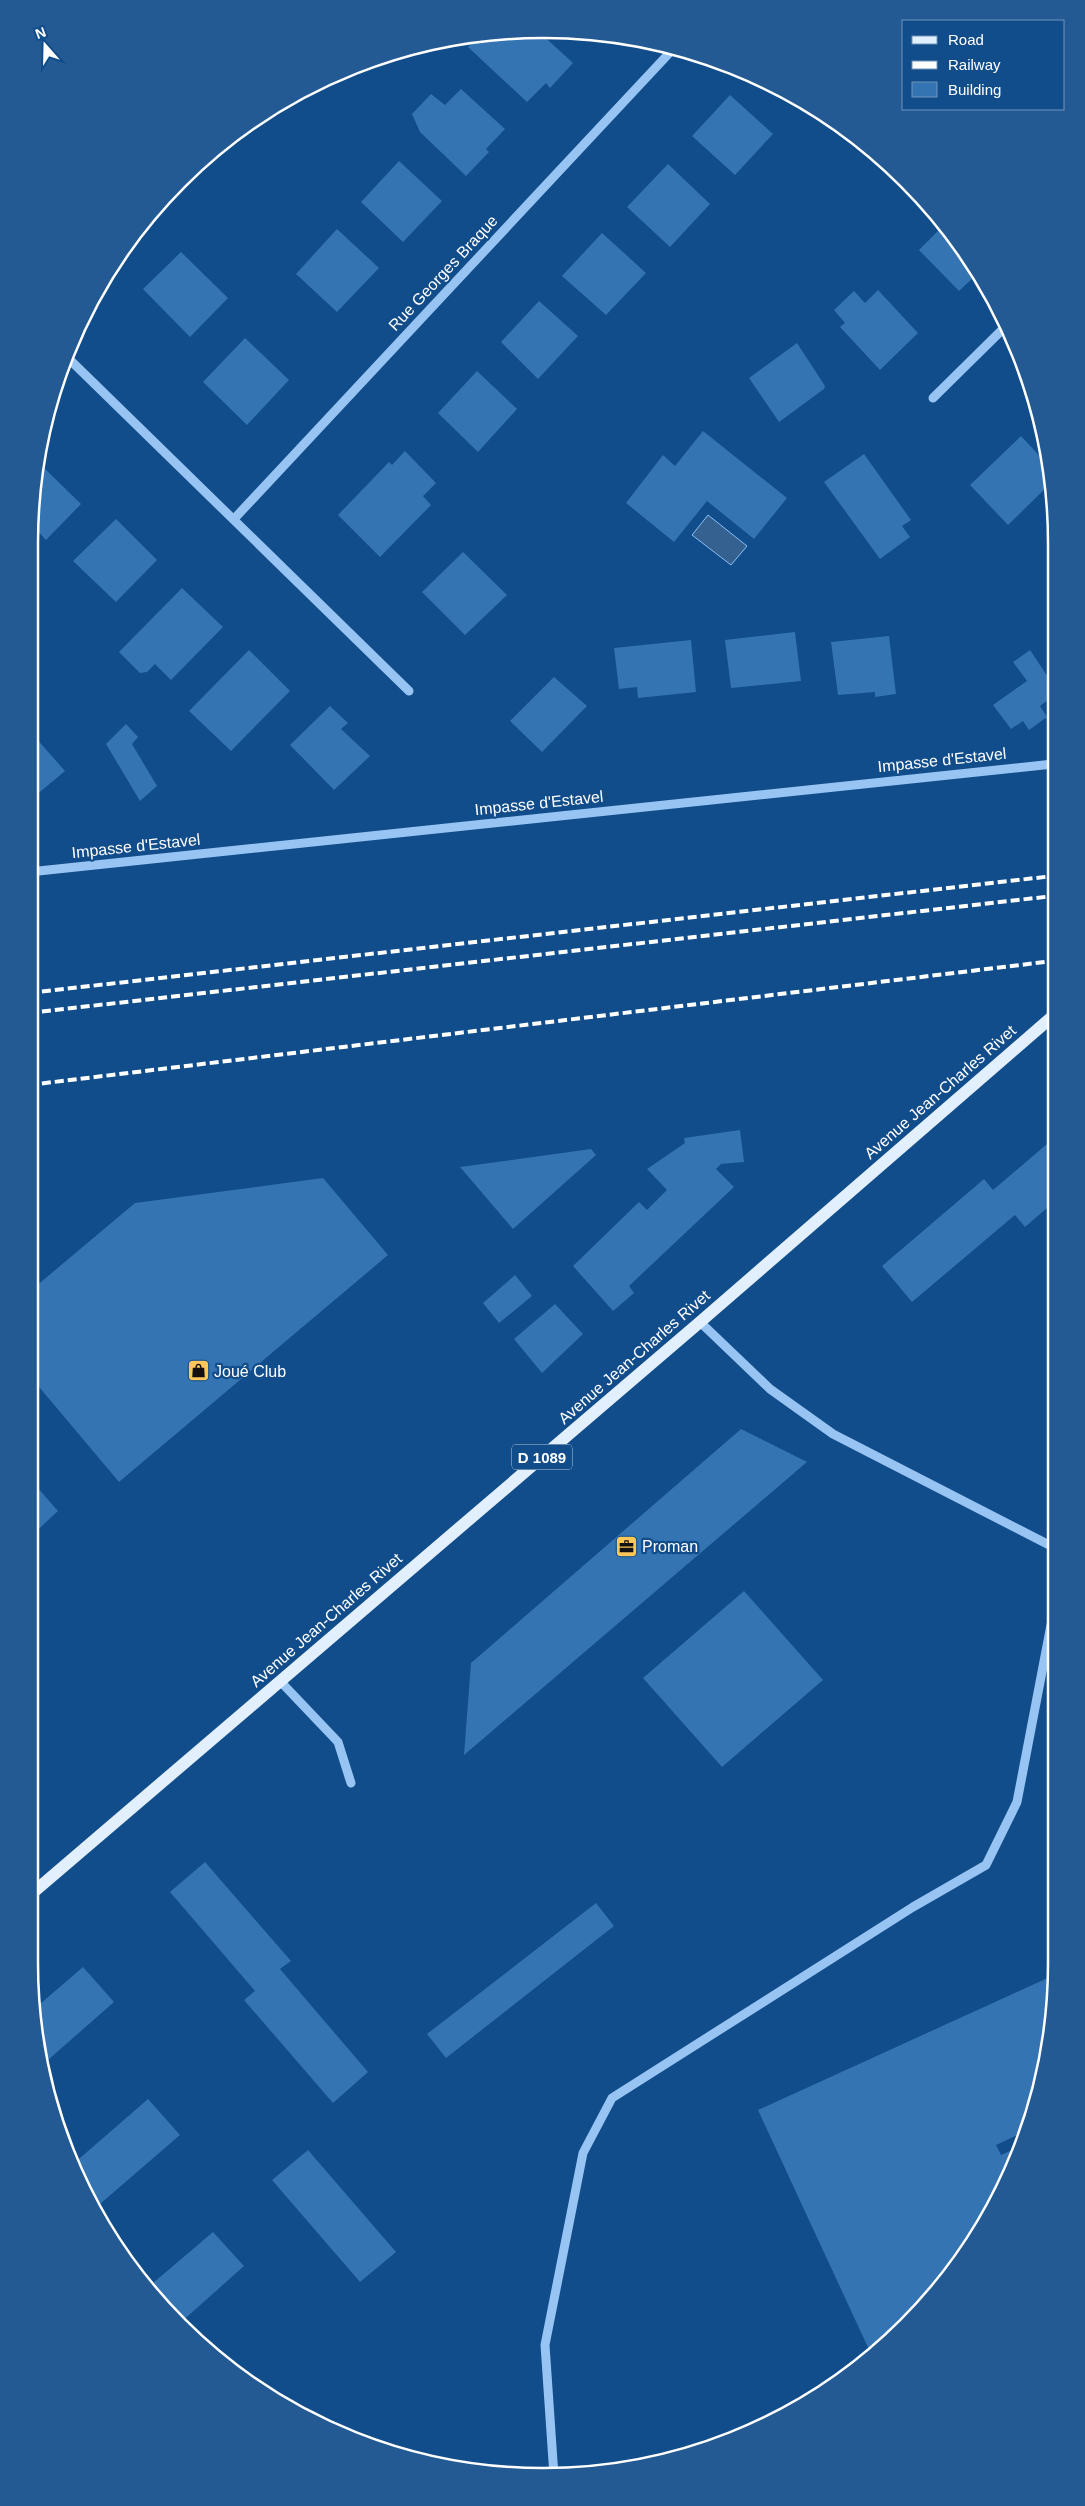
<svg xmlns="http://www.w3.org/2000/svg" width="1085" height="2506" font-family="Arial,sans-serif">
<rect width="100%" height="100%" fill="#114c8b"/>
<!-- water -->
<path fill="#356190" stroke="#89c0f5" d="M708,515L747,546L731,565L692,535Z"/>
<!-- building -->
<path fill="#3474b3" d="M509,30L538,31L573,63L550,88L546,83L527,102L468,47L480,35Z
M461,89L505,129L486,149L489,152L466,176L420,132L412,114L431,94L445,105Z
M784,94L809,106L803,112Z
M730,95L773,134L735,175L692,136Z
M399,161L442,201L403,242L361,202Z
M668,164L710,204L670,247L627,207Z
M945,224L976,275L959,291L919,250Z
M337,229L379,268L337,312L296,274Z
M602,233L646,273L606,315L562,276Z
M181,252L228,298L190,337L143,289Z
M878,290L918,333L880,370L840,327L845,323L834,310L854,291L865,303Z
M539,301L578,336L538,379L501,342Z
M245,338L289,380L247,425L203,382Z
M797,343L825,386L824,389L779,422L749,378Z
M477,371L517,409L478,452L438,413Z
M703,431L787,498L754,539L707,501L674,542L626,503L663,455L675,466Z
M1021,436L1049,466L1052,482L1008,525L970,485Z
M405,451L436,483L423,496L431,505L380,557L338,515L389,462L392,465Z
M864,454L911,520L902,526L910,537L880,559L824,482Z
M40,464L81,504L46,540L31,524L36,468Z
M116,519L157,560L116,602L73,561Z
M463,552L507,595L465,635L422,592Z
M182,588L223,627L171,680L155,664L147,672L140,673L119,652Z
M795,632L801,681L731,688L725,640Z
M889,636L896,694L875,697V692L838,695L831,642Z
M691,640L696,692L638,698L637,687L619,689L614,648Z
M249,650L290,691L231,751L189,711Z
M1030,650L1052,683V697L1040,706L1047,717L1029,730L1023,721L1011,729L993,705L1027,681L1013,662Z
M554,677L587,706L542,752L510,721Z
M330,706L348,723L341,729L370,756L334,790L290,745Z
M126,724L138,737L132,744L157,786L140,801L106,744Z
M35,737L65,771L29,801V741Z
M740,1130L744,1162L721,1164L716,1169L734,1187L629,1286L634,1293L613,1311L573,1266L639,1202L647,1210L667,1190L647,1169L685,1143L684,1138Z
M1054,1138V1202L1025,1227L1015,1215L912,1302L882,1266L984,1179L993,1190Z
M591,1149L596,1155L513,1229L460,1167Z
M323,1178L388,1255L119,1482L29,1375V1292L135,1203Z
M515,1275L532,1296L499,1323L483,1303Z
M555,1304L583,1334L542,1373L514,1339Z
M741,1429L807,1462L464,1755L471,1663Z
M29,1478L58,1511L29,1538Z
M744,1591L823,1680L722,1767L643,1678Z
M205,1862L291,1961L280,1969L368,2072L333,2103L244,2000L255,1991L170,1892Z
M596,1903L614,1926L446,2058L427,2034Z
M83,1967L114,2002L40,2067L33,2010Z
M1052,1976L1055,1981L1046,2063L1028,2130L996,2145L1001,2155L1021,2146L988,2220L929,2302L872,2356L758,2110Z
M148,2099L180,2135L93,2210L72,2165Z
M308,2150L396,2252L360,2282L272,2180Z
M213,2232L244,2266L179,2324L156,2302L146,2289Z"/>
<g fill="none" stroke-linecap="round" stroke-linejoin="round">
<!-- minor -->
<path stroke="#97c4f2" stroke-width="9" d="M66,356L409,691
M933,398L1006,326
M234,519L674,48
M29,872L1053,764
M700,1322L770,1389L833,1434L1055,1548
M280,1681L338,1742L351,1783
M554,2476L545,2345L583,2153L612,2098L913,1907L986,1865L1017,1802L1055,1604"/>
<!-- major -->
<path stroke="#e2efff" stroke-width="12" d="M29,1896L700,1322L1053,1016"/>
<!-- rail -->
<path stroke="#fff" stroke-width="4" stroke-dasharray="9 4" stroke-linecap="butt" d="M29,993L1053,876
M29,1013L1053,896
M29,1085L1053,961"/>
</g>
<!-- icons -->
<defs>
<symbol id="shop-square" viewBox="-11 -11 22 22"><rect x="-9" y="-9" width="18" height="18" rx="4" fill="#ffc758" stroke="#114c8b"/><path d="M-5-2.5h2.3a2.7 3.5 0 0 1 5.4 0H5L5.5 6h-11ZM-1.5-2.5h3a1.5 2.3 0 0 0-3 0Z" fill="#111"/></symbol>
<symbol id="office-square" viewBox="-11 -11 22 22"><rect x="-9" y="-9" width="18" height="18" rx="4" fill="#ffc758" stroke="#114c8b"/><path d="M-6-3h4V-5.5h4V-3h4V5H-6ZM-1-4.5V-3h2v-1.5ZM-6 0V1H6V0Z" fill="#111"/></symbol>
</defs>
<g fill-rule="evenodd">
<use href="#shop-square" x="186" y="1358" width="25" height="25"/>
<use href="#office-square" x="614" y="1534" width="25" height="25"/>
</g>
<g text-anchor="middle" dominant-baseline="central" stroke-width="4.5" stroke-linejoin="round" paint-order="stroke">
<!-- shield labels -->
<rect fill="#114c8b" stroke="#b8c9dc" stroke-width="1" x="512" y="1444.5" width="60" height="25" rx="4"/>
<g font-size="15" font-weight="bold" fill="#fff">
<text x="542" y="1457">D 1089</text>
</g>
<!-- street labels -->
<g font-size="16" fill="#fff" stroke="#114c8b">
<text transform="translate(443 273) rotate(-47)">Rue Georges Braque</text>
<text transform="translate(942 760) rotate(-6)">Impasse d'Estavel</text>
<text transform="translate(539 803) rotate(-6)">Impasse d'Estavel</text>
<text transform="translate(136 846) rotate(-6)">Impasse d'Estavel</text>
<text transform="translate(940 1092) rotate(-41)">Avenue Jean-Charles Rivet</text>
<text transform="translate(634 1357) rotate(-41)">Avenue Jean-Charles Rivet</text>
<text transform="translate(326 1620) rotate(-41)">Avenue Jean-Charles Rivet</text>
</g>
<!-- poi labels -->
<g font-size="16" fill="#fff" stroke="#114c8b" text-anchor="start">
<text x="214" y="1371">Joué Club</text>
<text x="642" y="1546">Proman</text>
</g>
</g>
<!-- crop -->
<path d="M0 0H1085V2506H0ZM543 38H543A505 505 0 0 1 1048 543V1963A505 505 0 0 1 543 2468H543A505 505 0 0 1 38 1963V543A505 505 0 0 1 543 38Z" fill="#245a94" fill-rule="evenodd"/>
<path fill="none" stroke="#fff" stroke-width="2.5" d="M543 38H543A505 505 0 0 1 1048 543V1963A505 505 0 0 1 543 2468H543A505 505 0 0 1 38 1963V543A505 505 0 0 1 543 38Z"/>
<!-- legend -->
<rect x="902" y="20" width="162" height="90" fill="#114c8b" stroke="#7094b9"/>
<rect x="912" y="36" width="25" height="8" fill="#e2efff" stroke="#7094b9"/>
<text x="948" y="45" font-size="15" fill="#ffffff">Road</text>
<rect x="912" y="61" width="25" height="8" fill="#ffffff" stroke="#7094b9"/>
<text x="948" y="70" font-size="15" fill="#ffffff">Railway</text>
<rect x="912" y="82" width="25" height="15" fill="#3474b3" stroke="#7094b9"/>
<text x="948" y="95" font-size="15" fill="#ffffff">Building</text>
<!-- north arrow -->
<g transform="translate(45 45) rotate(340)" stroke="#114c8b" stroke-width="4" paint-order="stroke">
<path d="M0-4L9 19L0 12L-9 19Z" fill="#ffffff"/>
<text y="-8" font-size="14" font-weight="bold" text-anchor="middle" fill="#ffffff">N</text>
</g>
</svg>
